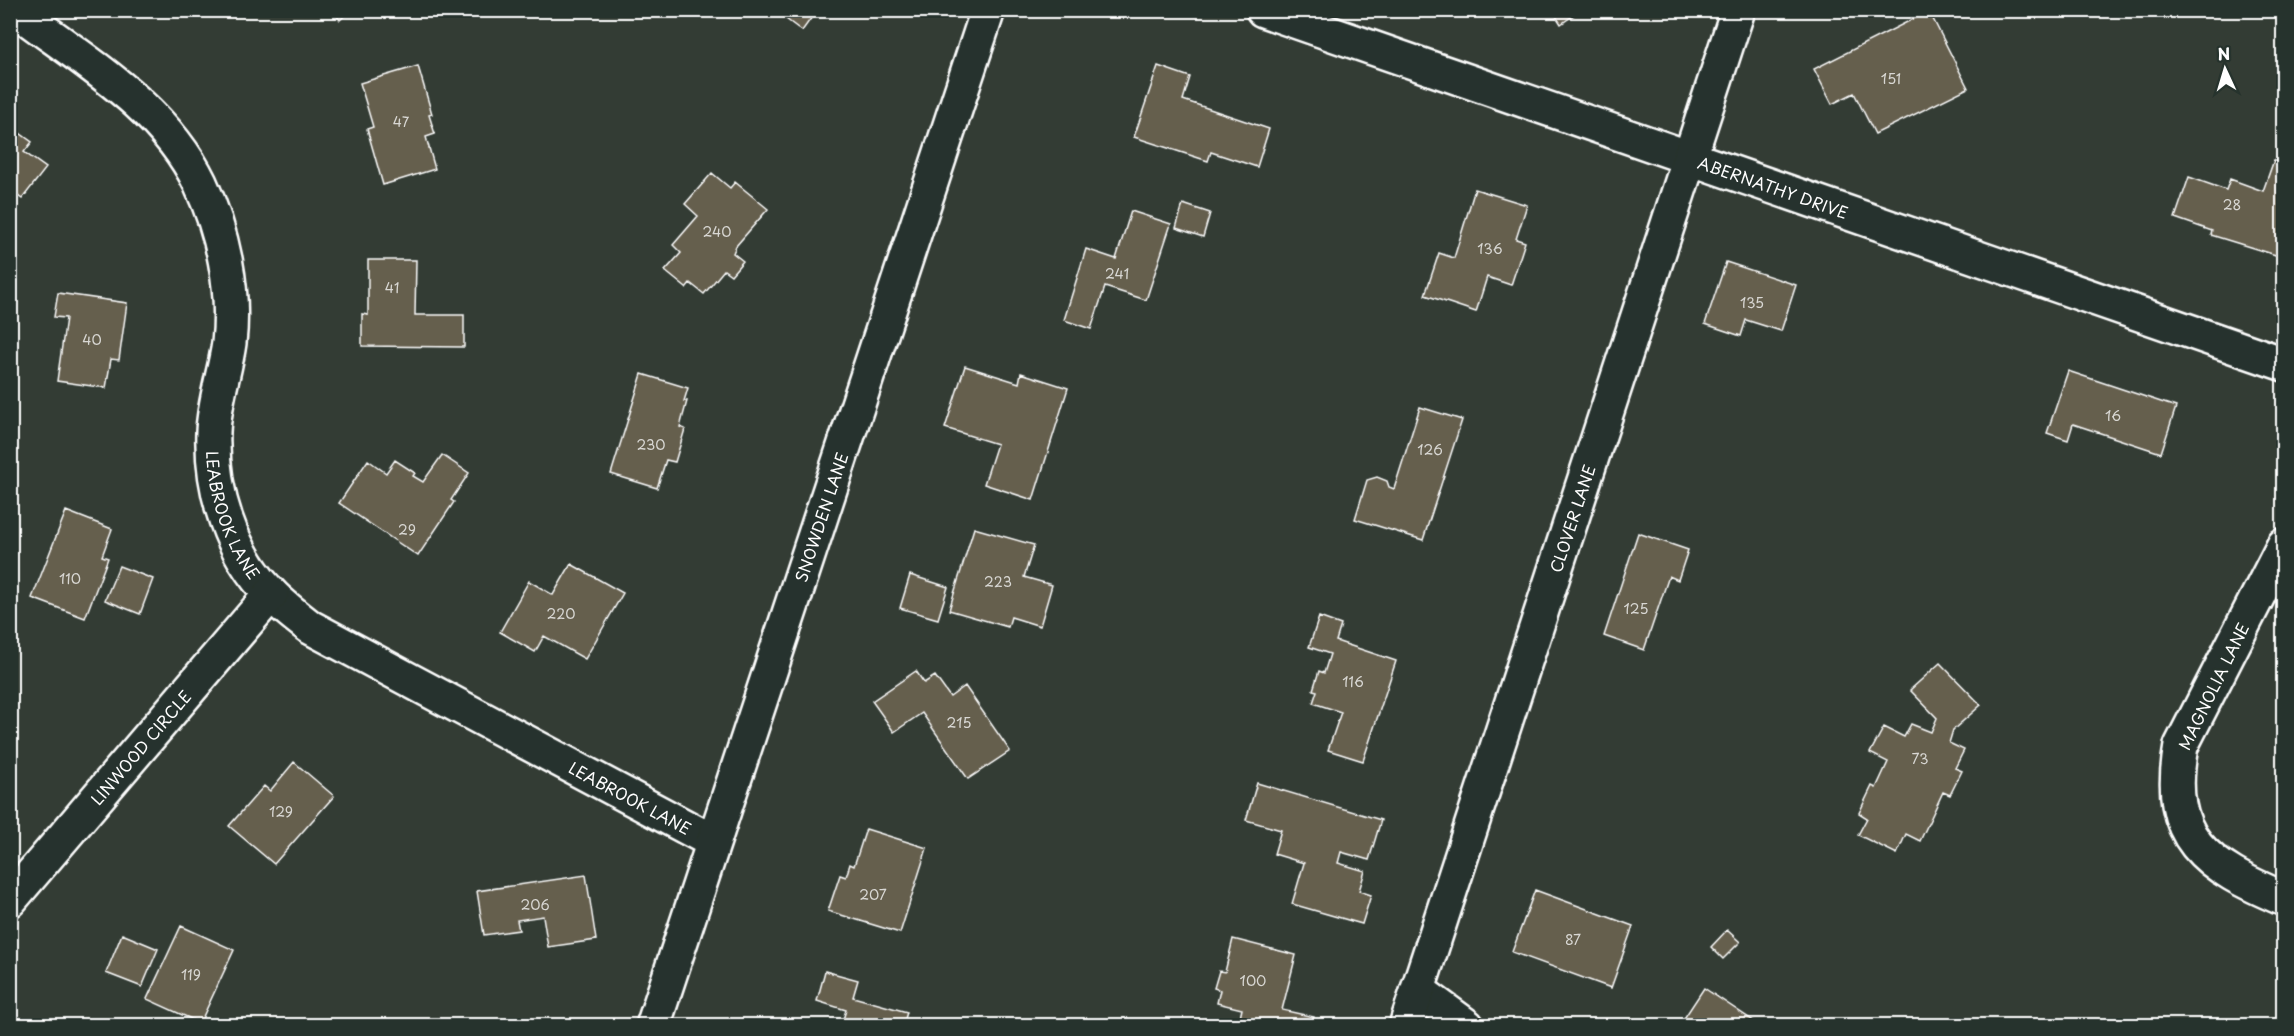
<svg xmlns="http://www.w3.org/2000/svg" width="2294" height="1036" font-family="'Playpen Sans',sans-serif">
<rect width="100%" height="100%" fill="#333c34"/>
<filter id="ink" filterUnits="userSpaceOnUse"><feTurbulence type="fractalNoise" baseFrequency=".0167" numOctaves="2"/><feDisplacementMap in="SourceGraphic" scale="12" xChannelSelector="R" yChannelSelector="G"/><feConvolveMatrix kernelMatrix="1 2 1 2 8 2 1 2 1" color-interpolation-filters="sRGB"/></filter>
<g filter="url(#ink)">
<!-- building -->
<path fill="#655e4e" stroke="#fff" stroke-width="1.5" d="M332,10H351L340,20Z
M774,10H817L802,31Z
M1552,10H1581L1561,24Z
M1929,11L1968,88L1875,134L1854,93L1832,104L1814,69Z
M418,66L432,114L429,115L435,134L426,137L435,169L383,185L367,129L373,127L360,83Z
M1158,66L1190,77L1183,100L1269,129L1257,167L1211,152L1208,161L1134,137Z
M10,126L32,142L24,152L46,168L22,199L10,190Z
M2274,160L2284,163V244L2279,256L2211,235L2212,231L2175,218L2189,177L2226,190L2230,179L2263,191Z
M712,173L730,188L735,182L768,209L736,246L733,253L743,261L731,275L724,270L704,294L690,283L686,288L665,271L681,253L673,245L698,216L685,204Z
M1475,189L1527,205L1516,239L1525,242L1511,285L1487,277L1476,312L1425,295L1439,253L1454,258Z
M1183,204L1210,213L1203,237L1176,228Z
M1131,211L1171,224L1146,300L1105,287L1091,329L1064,320L1086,249L1116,259Z
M368,260H416L415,315H464V347L362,346V314L368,315Z
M1726,262L1796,285L1781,331L1746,320L1741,336L1705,324Z
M58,293L127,303L119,360L111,359L106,388L57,381L66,318L54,317Z
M965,366L1019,383L1021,373L1068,388L1033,500L984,484L997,444L945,428Z
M2068,371L2176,407L2161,453L2073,424L2068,440L2047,433Z
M642,374L688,388L684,401H687L680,427L685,429L675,462L666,460L657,488L611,474Z
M1420,407L1462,420L1423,540L1355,519L1367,480L1377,477L1387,481L1389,487L1394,489Z
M442,455L469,473L451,500L454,502L418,556L339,503L368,460L386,473L395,460L415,473L413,476L423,482Z
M66,511L112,529L102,556L108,558L85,618L32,598Z
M974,528L1034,545L1024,577L1052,585L1040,626L1011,617L1008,627L949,610Z
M1638,533L1688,550L1678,580L1669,576L1644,650L1604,636Z
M571,564L623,593L585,659L544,636L535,652L500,632L529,581L553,595Z
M119,566L153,579L140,614L105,600Z
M910,575L948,587L938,619L900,608Z
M1319,617L1341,625L1336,641L1396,661L1363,761L1328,750L1341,712L1313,703L1317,691L1313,690L1319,671L1324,673L1330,654L1309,647Z
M1940,663L1981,705L1953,730L1949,743L1964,750L1955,768L1962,771L1950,795L1943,792L1920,841L1906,834L1897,854L1858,835L1867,818L1859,813L1872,786L1876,788L1888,762L1870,753L1884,727L1904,737L1911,724L1931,732L1937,718L1910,690Z
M916,671L924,683L935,676L950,697L965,686L1010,751L968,779L922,713L894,732L872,701Z
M294,762L334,796L274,864L229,826L264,786L270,791Z
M1257,783L1381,820L1369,860L1341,852L1338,863L1365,871L1359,891L1371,895L1362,924L1292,904L1304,863L1274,854L1281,830L1246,820Z
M866,829L927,848L900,933L828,911L840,875L846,877L850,864L854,866Z
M586,875L596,940L548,947L543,916L517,920L519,930L484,935L477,891Z
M1535,890L1633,926L1611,988L1512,952Z
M181,926L234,950L200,1023L147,999Z
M1727,930L1740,942L1723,959L1711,947Z
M122,934L158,949L142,987L106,973Z
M1233,939L1296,955L1282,1010L1314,1017L1312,1026H1238L1242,1009L1217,1003L1220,990L1214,988L1219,971L1225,972Z
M825,971L858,980L853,997L907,1012L903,1026H841L846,1010L817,1001Z
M1704,988L1761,1026H1679Z"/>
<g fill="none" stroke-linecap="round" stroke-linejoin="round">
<defs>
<g id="minor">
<path id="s1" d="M16,10C82,60 163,106 200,183C223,232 235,289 229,343C225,372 214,403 213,432C211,490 230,553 272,595C284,607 297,617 310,627L712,841"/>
<path id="s2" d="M1263,10L2284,364"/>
<path d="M2284,545L2181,746C2164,839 2206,866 2284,899"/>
<path id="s3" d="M10,900L271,594"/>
<path d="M1418,990L1467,1026"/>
<path id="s4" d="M1406,1026L1738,10"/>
</g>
<g id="tertiary">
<path id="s5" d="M653,1026L988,10"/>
</g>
</defs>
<!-- minor casing -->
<use href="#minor" stroke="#fff" stroke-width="38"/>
<!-- tertiary casing -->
<use href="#tertiary" stroke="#fff" stroke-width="38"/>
<!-- minor -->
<use href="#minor" stroke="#26332d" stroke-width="33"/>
<!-- tertiary -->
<use href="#tertiary" stroke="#26332d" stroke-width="33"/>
</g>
</g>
<g text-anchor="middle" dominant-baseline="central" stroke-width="5" stroke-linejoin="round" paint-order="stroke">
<!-- number labels -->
<g font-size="14" fill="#d8d7d3">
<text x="1891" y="78">151</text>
<text x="401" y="121">47</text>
<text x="2232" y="204">28</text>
<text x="717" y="231">240</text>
<text x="1490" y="248">136</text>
<text x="1117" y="273">241</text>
<text x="392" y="287">41</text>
<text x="1752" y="302">135</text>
<text x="92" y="339">40</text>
<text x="2113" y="415">16</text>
<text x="651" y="444">230</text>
<text x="1430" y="449">126</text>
<text x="407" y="529">29</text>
<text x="70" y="578">110</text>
<text x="998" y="581">223</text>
<text x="1636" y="608">125</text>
<text x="561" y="613">220</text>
<text x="1353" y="681">116</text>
<text x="959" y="722">215</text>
<text x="1920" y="758">73</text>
<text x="281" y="811">129</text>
<text x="873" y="894">207</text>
<text x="535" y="904">206</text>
<text x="1573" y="939">87</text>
<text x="191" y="974">119</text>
<text x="1253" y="980">100</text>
</g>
<!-- street labels -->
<g font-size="16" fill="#fff" stroke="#26332d">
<text stroke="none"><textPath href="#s2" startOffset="540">ABERNATHY DRIVE</textPath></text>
<text stroke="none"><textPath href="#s1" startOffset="597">LEABROOK LANE</textPath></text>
<text stroke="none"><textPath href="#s5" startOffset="536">SNOWDEN LANE</textPath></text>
<text stroke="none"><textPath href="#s4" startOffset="534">CLOVER LANE</textPath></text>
<text transform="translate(2213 686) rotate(-64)">MAGNOLIA LANE</text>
<text stroke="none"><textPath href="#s3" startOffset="201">LINWOOD CIRCLE</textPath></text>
<text stroke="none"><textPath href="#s1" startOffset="1101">LEABROOK LANE</textPath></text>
</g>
</g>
<!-- margin -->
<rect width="2294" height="1036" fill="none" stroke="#26332d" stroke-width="36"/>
<rect x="18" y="18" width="2258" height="1000" fill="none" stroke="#fff" stroke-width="2" filter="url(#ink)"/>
<!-- north arrow -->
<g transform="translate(2225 69) rotate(356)" stroke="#26332d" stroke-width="4.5" paint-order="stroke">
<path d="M0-4.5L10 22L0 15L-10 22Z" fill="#ffffff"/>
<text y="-9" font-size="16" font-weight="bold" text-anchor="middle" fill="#ffffff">N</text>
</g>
</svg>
